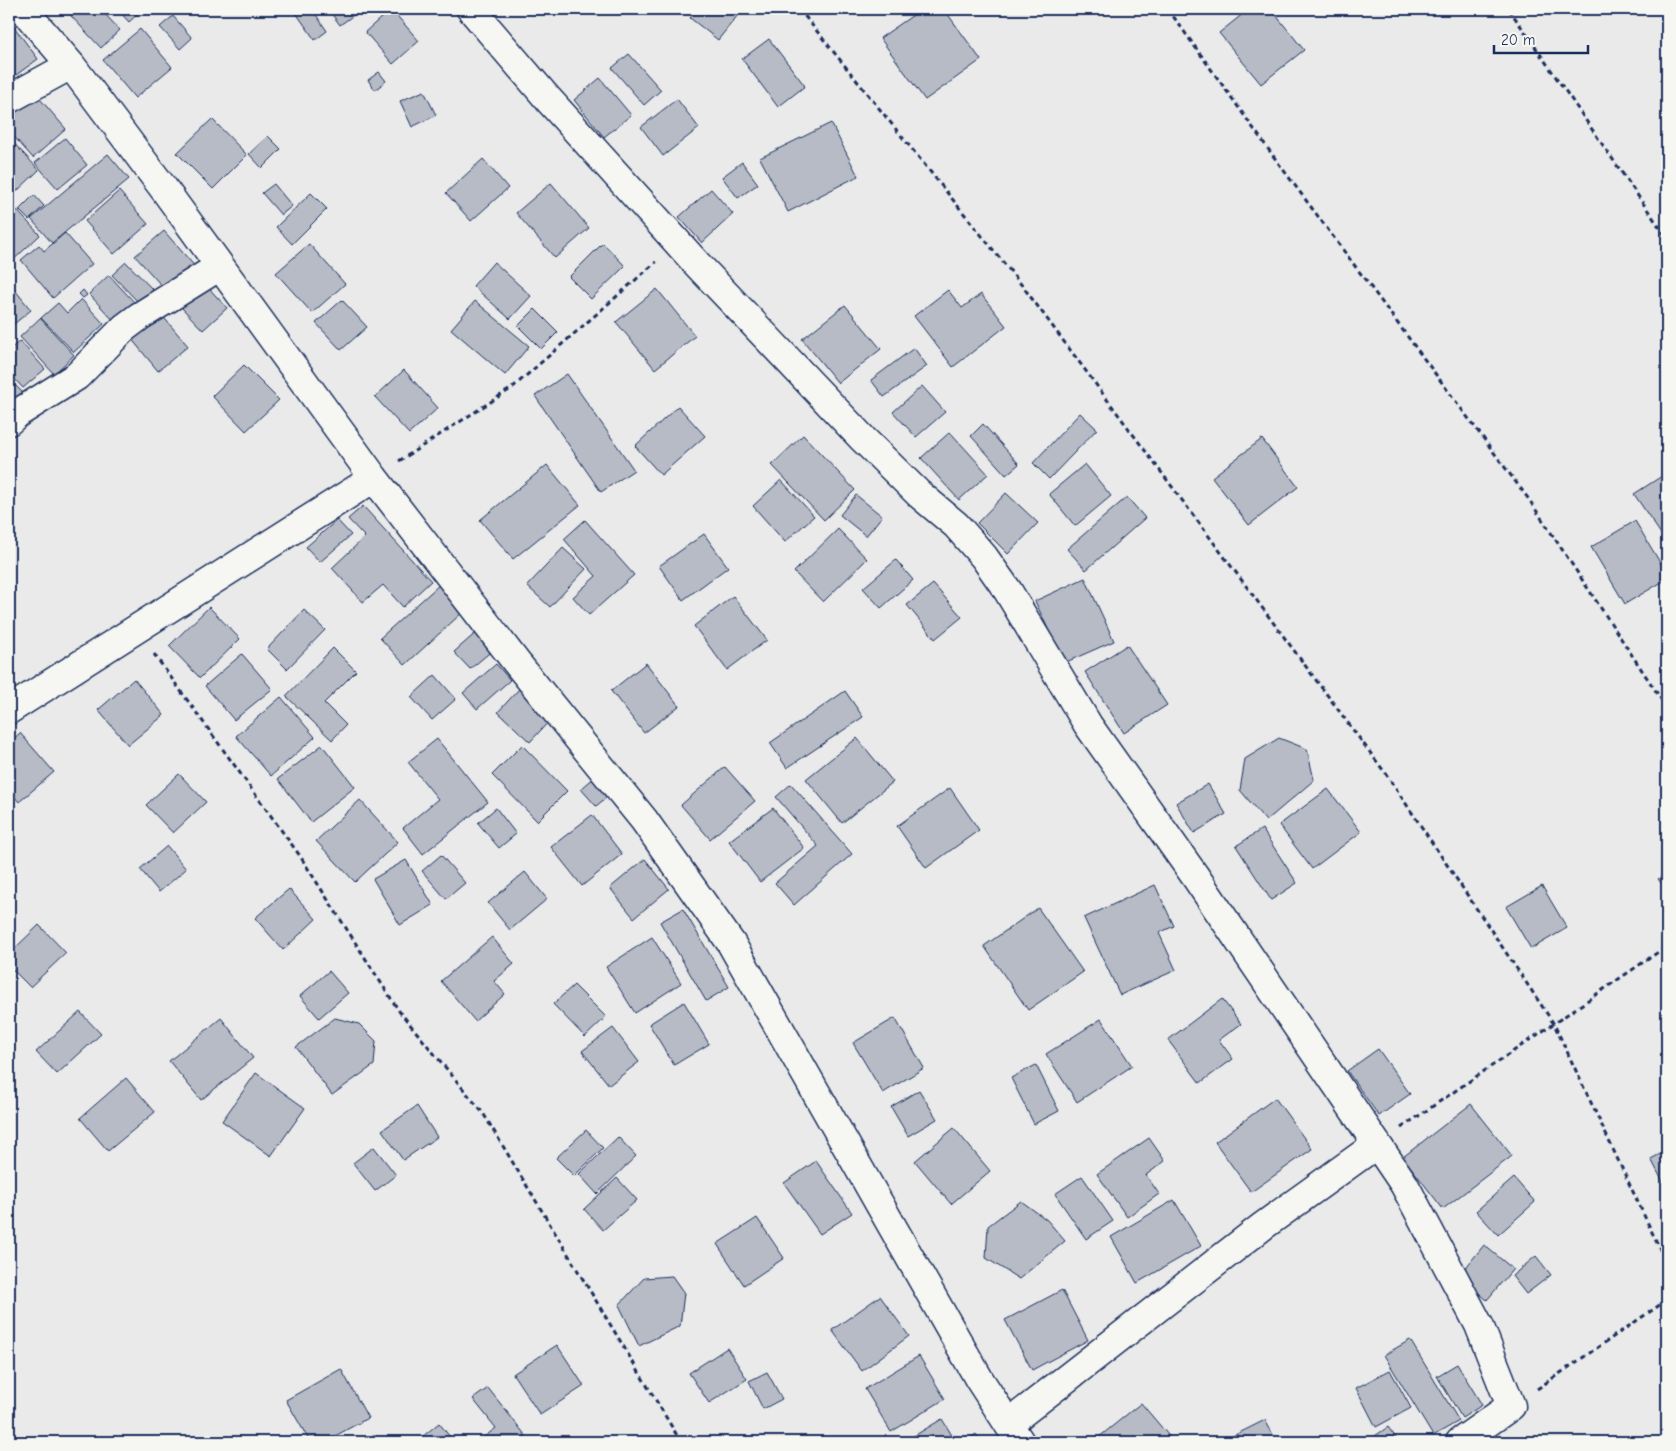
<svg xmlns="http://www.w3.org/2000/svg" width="1676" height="1451" font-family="'Comic Neue',sans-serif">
<rect width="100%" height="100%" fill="#e9eae9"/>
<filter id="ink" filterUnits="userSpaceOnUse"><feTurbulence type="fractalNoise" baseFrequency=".02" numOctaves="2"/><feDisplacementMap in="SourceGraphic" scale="10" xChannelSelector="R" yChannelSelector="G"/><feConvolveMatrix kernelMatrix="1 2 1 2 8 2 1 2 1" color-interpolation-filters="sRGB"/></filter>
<g filter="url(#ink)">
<!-- building -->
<path fill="#b6bbc6" stroke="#1b2f5e" d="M78,9H100L120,30L101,48L71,16Z
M117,9H143L129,22Z
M296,9H312L327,31L315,40L294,10Z
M328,9H362L340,25Z
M391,9L419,41L393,64L365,32Z
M697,9H730L738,15L718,40L690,18Z
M922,9H944L981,60L925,100L880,38Z
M1249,9H1271L1304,50L1261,84L1219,33Z
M173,16L192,38L180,49L160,27Z
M9,20L38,59L16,75L9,65Z
M140,29L172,67L135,98L103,60Z
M769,39L805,86L778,107L742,59Z
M629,54L661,90L644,105L612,68Z
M379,72L386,81L375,90L368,80Z
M600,78L631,115L604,137L574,100Z
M424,91L436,115L412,127L400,101Z
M34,92L66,129L33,158L9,131V115Z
M677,99L699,128L663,156L641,127Z
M212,119L247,155L213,189L177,153Z
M831,123L858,176L788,212L760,158Z
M268,136L281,149L262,168L249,154Z
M9,138L39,170L14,194L9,188Z
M65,138L87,165L58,189L35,163Z
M108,154L129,179L52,243L31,219Z
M483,159L508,188L471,221L446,193Z
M742,162L758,184L738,198L722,177Z
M551,183L589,228L555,258L516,213Z
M274,184L292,206L281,215L262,193Z
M711,189L733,214L702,243L679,217Z
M119,191L148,224L114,254L85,221Z
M311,193L327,209L292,244L276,227Z
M34,195L44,206L29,220L19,210Z
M12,205L40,235L9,264V207Z
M164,231L198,270L170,295L135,256Z
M65,233L92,264L53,298L21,260L39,245L44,251Z
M603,243L625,266L591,299L569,277Z
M309,244L345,284L312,313L276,273Z
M126,262L154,291L140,304L112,275Z
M494,262L531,296L510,319L473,286Z
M109,275L135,303L115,322L89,294Z
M205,284L227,308L203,330L181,307Z
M657,289L695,336L655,369L616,322Z
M15,290L31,310L9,328V295Z
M83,290L87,295L83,298L79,294Z
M948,290L962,308L981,294L1006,326L953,367L914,316Z
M81,299L104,324L74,352L41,318L58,303L67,313Z
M342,300L367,327L341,350L316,323Z
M475,301L529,346L505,375L451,329Z
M845,305L881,349L838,383L802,339Z
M535,309L558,332L541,349L518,326Z
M160,313L188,346L158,371L130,337Z
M40,318L74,355L54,374L20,337Z
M20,341L45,369L23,388L9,373V350Z
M914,348L927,366L884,397L871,380Z
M244,365L279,400L246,431L212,396Z
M404,370L438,408L409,434L375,397Z
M567,374L634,470L601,492L535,396Z
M12,382L23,393L9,408V385Z
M922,386L945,412L916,437L893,412Z
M678,406L705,436L661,475L635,446Z
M1080,413L1097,429L1049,479L1033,463Z
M983,424L1019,464L1006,475L971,436Z
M950,432L988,474L959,500L921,458Z
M803,435L855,490L824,520L772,465Z
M1262,439L1298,487L1249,525L1212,477Z
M1085,464L1111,496L1075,526L1049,494Z
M547,465L580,505L513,559L480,520Z
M1662,476L1667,484V543L1634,494Z
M781,480L814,516L785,542L753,506Z
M1006,493L1038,523L1008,554L977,523Z
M856,495L882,516L866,536L840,515Z
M1127,497L1145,518L1086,570L1067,549Z
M363,506L431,581L403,607L383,585L363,602L332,568L365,537L348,519Z
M337,520L351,535L320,562L306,547Z
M585,520L634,575L589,615L573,597L596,576L564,539Z
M1635,521L1667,574V579L1625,604L1591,547Z
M838,529L867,559L823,602L794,572Z
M704,534L728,567L683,600L659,566Z
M563,548L586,569L550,607L527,586Z
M896,560L913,580L881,608L863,588Z
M1085,578L1114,641L1064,663L1035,601Z
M440,584L464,611L405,665L380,638Z
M933,584L962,617L935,639L907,605Z
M733,596L767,640L727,670L694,626Z
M209,607L240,639L200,678L169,646Z
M304,610L325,630L287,669L267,649Z
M478,631L494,649L470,669L454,652Z
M1127,645L1167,705L1124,733L1085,672Z
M333,648L356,671L324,703L346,725L332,740L286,696Z
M242,654L272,689L234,720L205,686Z
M646,663L679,706L644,733L611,691Z
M496,664L510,680L477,709L463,693Z
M435,675L456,699L432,720L411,697Z
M134,679L164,715L128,745L98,710Z
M519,689L551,719L530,742L498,712Z
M845,691L863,717L787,768L770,743Z
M281,697L315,737L271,776L236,736Z
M20,733L54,772L19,802L9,790V743Z
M857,738L893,782L842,823L806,779Z
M1279,738L1307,749L1314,780L1266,821L1240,790L1245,759Z
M437,739L488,802L423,854L403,828L438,799L408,762Z
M322,745L355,787L311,822L278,779Z
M522,745L567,791L537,821L492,775Z
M725,767L755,801L710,839L681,805Z
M179,774L206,802L173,833L146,805Z
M597,775L612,793L596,806L581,789Z
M791,784L852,854L794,905L775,883L818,846L776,797Z
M1208,784L1226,814L1194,833L1176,803Z
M950,788L979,830L926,868L897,826Z
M1328,789L1361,832L1312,869L1279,825Z
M360,800L398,842L355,882L316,841Z
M496,808L516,834L499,848L478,823Z
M773,808L804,848L760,882L729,841Z
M592,815L622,854L582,886L551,847Z
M1262,829L1297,883L1271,900L1236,846Z
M167,846L186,869L159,892L140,869Z
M441,855L465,883L446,899L422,871Z
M645,859L669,889L634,918L610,888Z
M406,860L433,905L400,925L373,879Z
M525,872L547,899L510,930L488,903Z
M1667,872V890L1658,879Z
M1155,885L1174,926L1159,933L1176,970L1120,995L1084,918Z
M1542,886L1567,928L1531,949L1506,907Z
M289,889L316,919L283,950L255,918Z
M1038,908L1083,972L1028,1010L984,946Z
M683,909L729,987L706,1001L660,922Z
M39,925L66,953L30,987L9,966V954Z
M492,937L514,964L494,981L505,994L475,1021L441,981Z
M652,937L681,983L635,1013L606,967Z
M329,971L348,993L319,1018L300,996Z
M574,985L606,1017L585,1037L553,1004Z
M1222,999L1241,1024L1219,1040L1233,1059L1200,1083L1168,1040Z
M684,1002L709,1044L674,1065L649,1024Z
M80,1012L101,1034L57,1074L36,1052Z
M221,1018L253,1058L201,1100L169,1061Z
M335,1018L359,1024L376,1041L374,1065L332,1095L296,1047Z
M895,1018L924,1068L883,1093L853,1043Z
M1101,1019L1132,1066L1077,1102L1046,1054Z
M613,1028L639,1062L609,1085L582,1051Z
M1378,1049L1410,1094L1379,1116L1347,1071Z
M1036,1065L1059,1111L1034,1124L1011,1078Z
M256,1073L305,1108L271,1156L222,1121Z
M126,1078L155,1112L108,1151L80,1118Z
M919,1090L937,1119L908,1136L891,1107Z
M1275,1098L1312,1149L1251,1192L1215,1142Z
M1471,1104L1512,1156L1443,1209L1403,1157Z
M417,1106L437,1137L403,1160L382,1130Z
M954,1128L990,1171L951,1204L915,1161Z
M586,1130L603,1148L574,1176L556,1158Z
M618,1137L636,1156L597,1194L579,1174Z
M1149,1138L1165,1161L1146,1175L1159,1194L1127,1217L1097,1174Z
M374,1147L396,1175L375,1191L353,1163Z
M1667,1150V1190L1651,1159Z
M816,1161L852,1213L820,1234L784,1183Z
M1082,1176L1113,1221L1086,1239L1055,1194Z
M617,1178L637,1200L603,1230L584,1209Z
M1514,1178L1535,1202L1498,1235L1476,1211Z
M1174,1200L1201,1246L1137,1283L1111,1237Z
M1021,1201L1047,1220L1065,1241L1019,1279L986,1258L988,1226Z
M757,1218L784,1258L744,1285L717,1244Z
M1484,1245L1513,1269L1487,1300L1459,1276Z
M1536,1256L1551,1275L1526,1294L1512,1276Z
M672,1276L684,1293L680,1326L639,1346L619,1305L644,1278Z
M1062,1290L1088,1340L1032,1370L1005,1320Z
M880,1296L909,1336L862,1371L832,1330Z
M1410,1340L1459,1421L1433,1436L1384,1355Z
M557,1345L584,1386L540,1415L513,1374Z
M727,1348L747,1379L709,1403L689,1373Z
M919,1356L945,1399L891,1432L865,1389Z
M1457,1364L1482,1405L1462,1418L1437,1376Z
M341,1369L368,1418L324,1442H310L286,1400Z
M1390,1370L1411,1408L1376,1427L1356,1388Z
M767,1372L782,1399L763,1409L749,1381Z
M488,1388L526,1436L518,1442L479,1441L496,1428L473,1399Z
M1141,1403L1174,1442H1093Z
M942,1419L956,1442H904Z
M1265,1420L1277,1442H1221Z
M439,1423L454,1442H416Z
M1388,1427L1399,1442H1374L1372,1438Z
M976,1434L981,1442H964Z"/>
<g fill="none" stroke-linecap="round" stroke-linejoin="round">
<defs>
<path id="street" d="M23,9L71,65L164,189L374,478L516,662L644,820L731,943L979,1379L1020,1442
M471,9L548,99L697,264L863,439L919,494L956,525L984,557L1008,591L1088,725L1195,876L1404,1184L1479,1325L1511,1406L1460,1442
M9,99L71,65
M9,421L18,413L77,376L124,328L140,316L220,266
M9,710L374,478
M1008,1424L1263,1226L1377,1144"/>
</defs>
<!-- street casing -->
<use href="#street" stroke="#1b2f5e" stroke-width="31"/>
<!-- path -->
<path stroke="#1b2f5e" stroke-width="3" stroke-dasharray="5 4" stroke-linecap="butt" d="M799,9L1024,288L1386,774L1554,1024L1667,1264
M1168,9L1279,164L1530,501L1667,708
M1509,9L1667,238
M399,461L512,388L656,262
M154,654L300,856L399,1011L483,1113L681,1442
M1401,1128L1667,946
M1537,1389L1667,1300"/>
<!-- street -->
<use href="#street" stroke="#f6f6f2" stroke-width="28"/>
</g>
</g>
<!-- margin -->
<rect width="1676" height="1451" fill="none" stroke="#f6f6f2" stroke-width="30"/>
<rect x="15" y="15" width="1646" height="1421" fill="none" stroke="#1b2f5e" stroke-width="2" filter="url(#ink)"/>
<!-- scale -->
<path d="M1494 45v8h94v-8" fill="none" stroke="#1b2f5e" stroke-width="2.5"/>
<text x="1501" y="45" font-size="15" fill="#1b2f5e" stroke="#f6f6f2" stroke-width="4" paint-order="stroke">20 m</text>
</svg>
